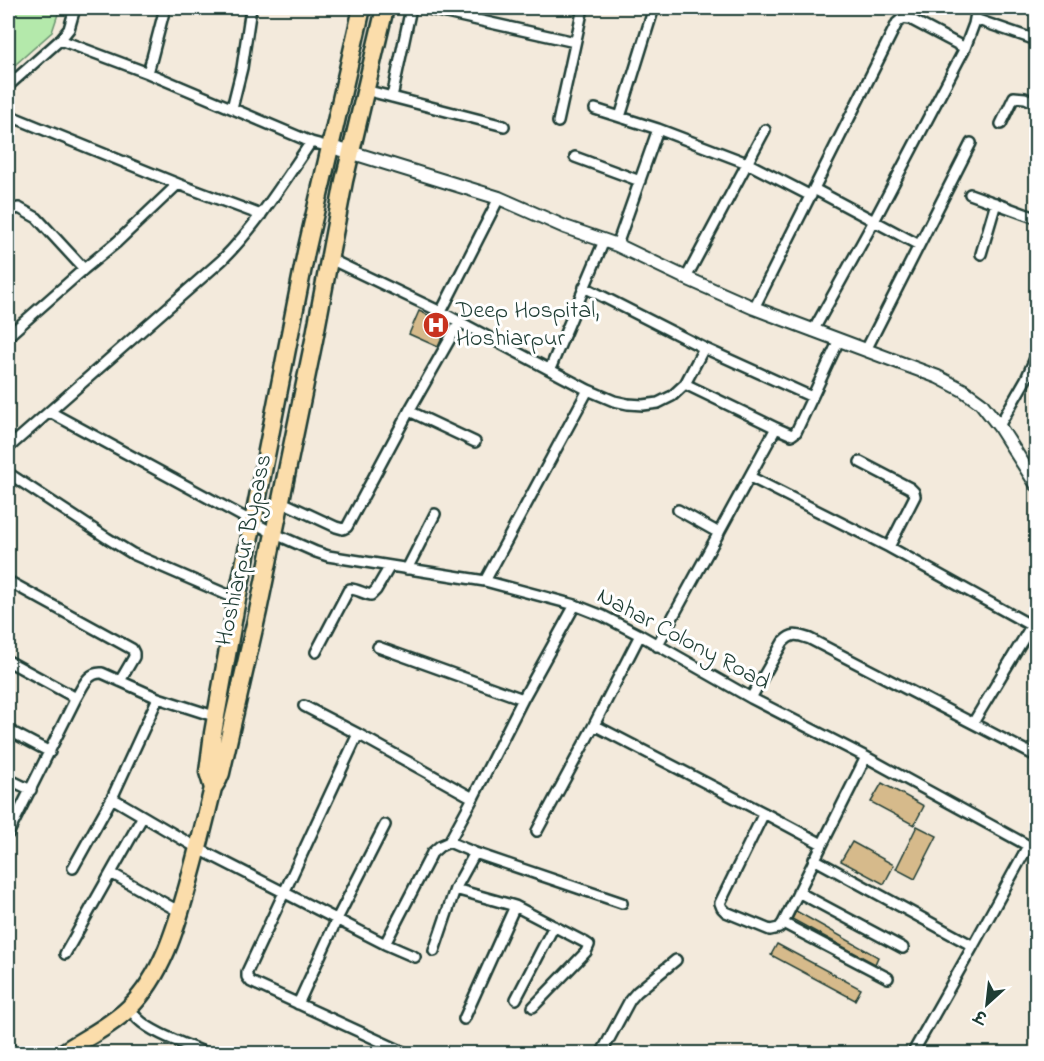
<svg xmlns="http://www.w3.org/2000/svg" width="1044" height="1061" font-family="'Indie Flower','Playpen Sans Deva',sans-serif">
<rect width="100%" height="100%" fill="#f3eadc"/>
<filter id="ink" filterUnits="userSpaceOnUse"><feTurbulence type="fractalNoise" baseFrequency=".0167" numOctaves="2"/><feDisplacementMap in="SourceGraphic" scale="12" xChannelSelector="R" yChannelSelector="G"/><feConvolveMatrix kernelMatrix="1 2 1 2 8 2 1 2 1" color-interpolation-filters="sRGB"/></filter>
<g filter="url(#ink)">
<!-- green -->
<path fill="#b4e9ab" stroke="#6a9370" stroke-width="1.5" d="M8,8H60L52,32L8,71Z"/>
<!-- building -->
<path fill="#d6ba8b" stroke="#1f3d34" stroke-width="1.5" d="M419,311L448,324L438,347L409,334Z
M882,783L924,806L914,825L871,802Z
M917,826L937,836L915,879L896,869Z
M852,842L894,865L884,884L841,861Z
M796,911L878,957L875,964L792,919Z
M777,944L861,989L855,1000L771,955Z"/>
<g fill="none" stroke-linecap="round" stroke-linejoin="round">
<defs>
<path id="street" d="M424,8L575,42
M975,19L1036,40
M60,40L148,73L311,142L330,147
M148,73L165,8
M8,86L60,40L69,29L75,8
M365,90L504,126
M392,97L411,8
M232,108L242,68L251,8
M595,109L658,129L747,163L811,196
M8,115L178,184L117,242L84,269L8,336
M620,117L652,14
M558,122L583,8
M1001,124L1014,97L1025,98L1036,103
M575,157L640,181
M178,184L261,215
M814,189L919,245
M970,194L1036,218
M8,210L19,208L37,218L84,269
M617,245L658,129
M981,254L996,203
M330,259L441,312L588,390L614,401L628,404L643,405L658,403L672,396L685,384L704,348
M686,278L765,130
M584,287L704,348L812,397
M754,308L897,23C902,18 904,18 910,19L965,48
M441,312L499,198
M813,331L874,221L965,48L974,24L977,8
M866,350L971,143
M550,369L604,241
M685,384L776,428
M409,411L475,442
M50,412L273,533L316,552L328,556L485,581L575,605L603,616L640,635L751,698L866,757L1036,850
M999,426L1026,379L1036,356
M8,448L222,260C257,225 283,183 311,142
M860,462L910,488L914,492L915,496L889,547
M8,473L107,538L133,554L237,599
M750,477L889,547L1032,626
M280,501L336,527L343,529L347,527L409,411L459,323
M678,510L719,533
M407,569L435,514
M8,581L132,649L134,653V657L120,681
M485,581L588,390
M657,646L776,428L792,435L796,432L839,340
M378,647L523,699
M316,652L348,591L350,589C358,589 363,594 371,595L376,590L390,566
M8,661L76,698
M751,698L783,642C793,632 798,635 810,639L1036,756
M304,706L358,734
M973,723L1036,618
M594,725L764,813L720,903L722,908L726,912L770,930L779,928L783,923L866,757
M8,730L50,752
M8,779L31,790
M112,798L199,849L385,944L415,957
M764,813L822,844
M537,831L594,725L640,635
M8,834L76,698C83,687 87,672 102,673L158,698L217,717
M449,842L475,853L622,903
M814,859L973,946L1028,846
M73,868L112,798L158,698
M111,873L180,912
M455,889L515,906
M798,892L903,948
M783,923L888,978
M385,944L432,853L440,846L449,842L473,798L523,699L575,605
M434,951L455,889L475,853
M65,954L143,816
M516,999L554,926
M298,1004L337,919L385,825
M130,1008C132,1011 135,1016 138,1019C153,1034 188,1045 208,1054
M464,1019L515,906L586,943L589,945L586,952L533,1007
M408,1054L251,982L247,977V972L358,734L473,798
M601,1054L630,1000L637,992L676,960
M912,1054L973,946"/>
<path id="secondary" d="M330,147L350,152L499,198L565,227L617,245L686,278L754,308L938,377L963,390L981,403L999,426L1036,484
M8,1048L11,1054"/>
<path id="highway" d="M213,788L208,772L213,733L237,599L253,522L306,252L362,8
M61,1054C83,1039 111,1026 129,1008C162,976 176,928 188,885C197,853 205,821 213,788L218,780L221,773L258,611L314,340L344,181L385,8"/>
</defs>
<!-- street casing -->
<use href="#street" stroke="#1f3d34" stroke-width="14"/>
<!-- secondary casing -->
<use href="#secondary" stroke="#1f3d34" stroke-width="16"/>
<!-- highway casing -->
<use href="#highway" stroke="#1f3d34" stroke-width="21"/>
<!-- street -->
<use href="#street" stroke="#fff" stroke-width="9"/>
<!-- secondary -->
<use href="#secondary" stroke="#fff" stroke-width="12"/>
<!-- highway -->
<use href="#highway" stroke="#fbddab" stroke-width="16"/>
</g>
</g>
<!-- icons -->
<defs>
<symbol id="hospital-disc" viewBox="-11 -11 22 22"><circle r="9.5" fill="#c8321e" stroke="#fff"/><path d="M-5-5h3v3.5h4V-5h3V5h-3V1.5h-4V5h-3Z" fill="#fff"/></symbol>
</defs>
<g fill-rule="evenodd">
<use href="#hospital-disc" x="421" y="310" width="30" height="30"/>
</g>
<g text-anchor="middle" dominant-baseline="central" stroke-width="6" stroke-linejoin="round" paint-order="stroke">
<!-- poi labels -->
<g font-size="24" fill="#1f3d34" stroke="#fff" text-anchor="start">
<text x="456" y="311">Deep Hospital,<tspan x="456" dy="28">Hoshiarpur</tspan></text>
</g>
<!-- street labels -->
<g font-size="24" fill="#1f3d34" stroke="#fff">
<text transform="translate(245 550) rotate(-78)">Hoshiarpur Bypass</text>
<text transform="translate(683 640) rotate(28)">Nahar Colony Road</text>
</g>
</g>
<!-- margin -->
<rect width="1044" height="1061" fill="none" stroke="#fff" stroke-width="30"/>
<rect x="15" y="15" width="1014" height="1031" fill="none" stroke="#1f3d34" stroke-width="2" filter="url(#ink)"/>
<!-- north arrow -->
<g transform="translate(987 1004) rotate(207)" stroke="#ffffff" stroke-width="4.5" paint-order="stroke">
<path d="M0-4.5L10 22L0 15L-10 22Z" fill="#1f3d34"/>
<text y="-9" font-size="16" font-weight="bold" text-anchor="middle" fill="#1f3d34">उ</text>
</g>
</svg>
